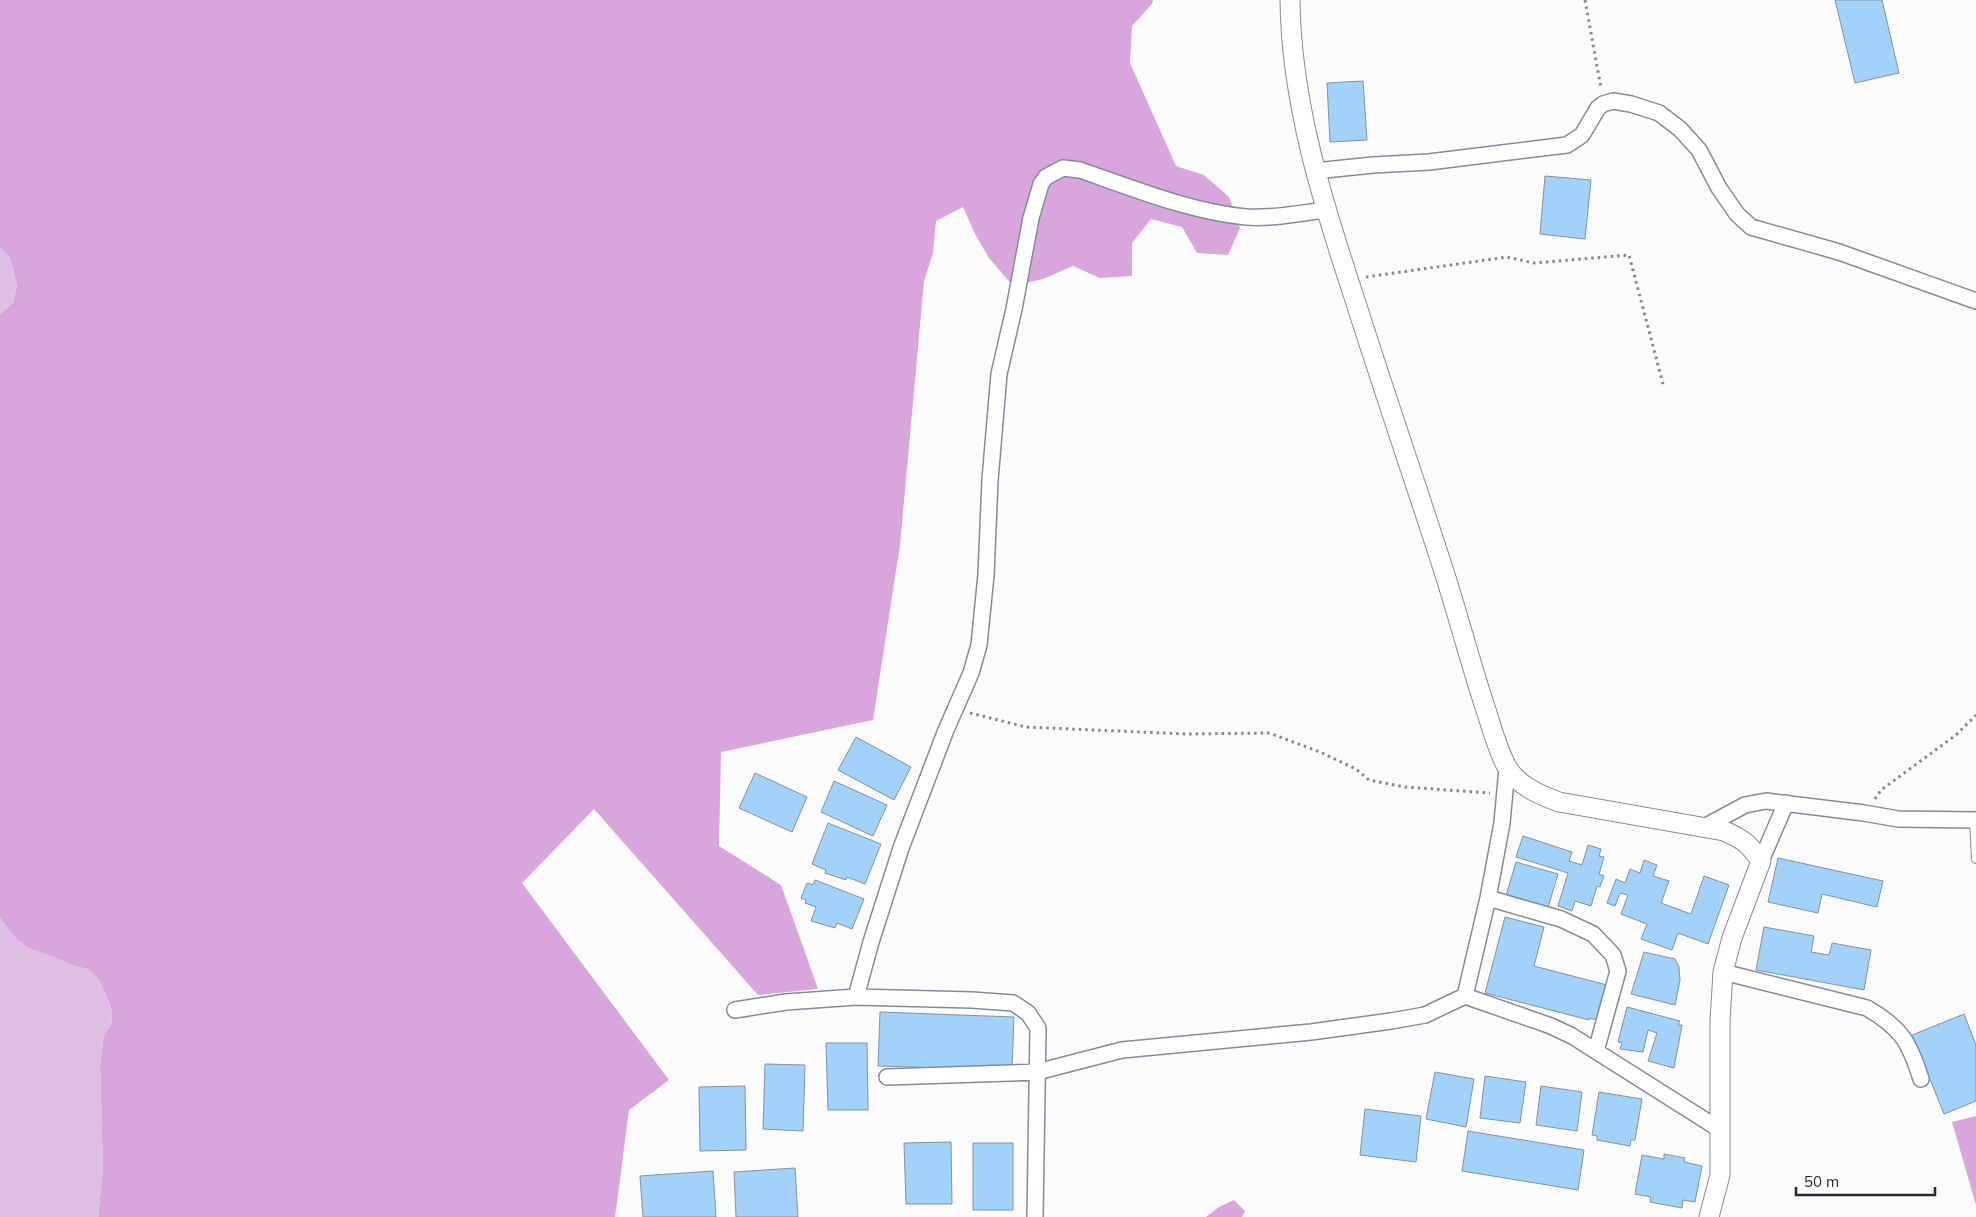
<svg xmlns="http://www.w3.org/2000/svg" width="1976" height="1217" font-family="Mulish,sans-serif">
<rect width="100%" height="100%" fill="#fbfbfb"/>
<!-- green -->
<path fill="#debfe1" d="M0,247L10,258L17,285L13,303L0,314Z
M0,918L17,940L28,948L61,960L74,966L87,969L98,978L111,1007L112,1023L104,1036L100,1065L103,1170L98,1217H0Z"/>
<!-- forest -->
<path fill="#d8a6dd" d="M0,0H1153L1152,4L1132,26L1130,63L1176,166L1204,175L1229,197L1240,228L1228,255L1197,253L1182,227L1151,219L1132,243V276L1100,278L1073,266L1043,279L1013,286L989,258L975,234L963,207L936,221L933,253L924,281L900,545L873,720L721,752L719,846L781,885L818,989L758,995L594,809L522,883L669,1080L629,1110L615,1217H98L103,1170L100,1065L104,1036L112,1023L111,1007L98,978L87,969L74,966L61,960L28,948L17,940L0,918V314L13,303L17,285L10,258L0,247Z
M1976,1116V1205L1952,1122Z
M1234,1200L1245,1211L1242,1217H1206L1219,1207Z"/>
<!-- building -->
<path fill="#a2d1f9" stroke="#8193a3" d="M1835,0H1882L1899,73L1855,83Z
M1363,81L1367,140L1330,142L1327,83Z
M1545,176L1591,180L1585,239L1540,234Z
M856,737L911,767L894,800L838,770Z
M755,773L807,797L792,832L739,808Z
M834,781L887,805L873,836L821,812Z
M828,823L881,844L865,884L847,877L846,880L825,873L826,870L812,864Z
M1523,836L1572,852L1569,861L1582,865L1588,845L1601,849L1599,856L1604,857L1599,874L1604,876L1600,887L1597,886L1591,906L1575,901L1572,911L1558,906L1568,873L1516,857Z
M1778,858L1883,881L1877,907L1822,894L1818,913L1768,902Z
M1644,860L1657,865L1653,876L1669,881L1661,903L1691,914L1704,876L1729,885L1708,944L1678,933L1672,950L1641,939L1647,924L1621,914L1628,895L1620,893L1615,906L1607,903L1616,879L1625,883L1630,869L1640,873Z
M1516,862L1558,874L1547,911L1505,899Z
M815,880L864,899L852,929L837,923L835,928L811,921L816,907L805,903L806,900L801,898L807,883L813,885Z
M1505,917L1544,927L1534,966L1607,985L1598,1020L1589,1018V1020L1485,993Z
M1764,927L1814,936L1811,952L1829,955L1832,943L1871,950L1864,990L1756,970Z
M1644,952L1675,959L1679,967L1680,980L1675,1005L1631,994Z
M1627,1007L1680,1021L1678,1025H1682L1674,1068L1648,1061L1657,1033L1648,1030L1643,1052L1620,1049L1622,1043L1618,1042Z
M880,1012L1014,1017L1012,1070L878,1066Z
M1964,1014L1976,1045V1101L1944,1114L1912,1035Z
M826,1043H867L868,1110H828Z
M765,1064L805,1065L803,1131L763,1129Z
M1435,1072L1474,1079L1466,1127L1426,1119Z
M1485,1076L1526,1082L1520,1123L1480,1118Z
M745,1086L746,1150L700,1151L699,1087Z
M1541,1086L1582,1092L1577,1131L1536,1125Z
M1599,1092L1642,1099L1635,1140H1631L1630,1146L1597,1140V1136L1592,1135Z
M1365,1109L1421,1116L1416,1162L1360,1155Z
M1468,1131L1584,1150L1578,1190L1462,1171Z
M951,1142L952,1204H906L904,1143Z
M973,1143H1013V1210H973Z
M1664,1154L1685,1158L1684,1162L1702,1166L1695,1202L1683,1200L1682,1208L1650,1202L1651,1197L1635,1194L1642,1155L1664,1159Z
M795,1168L798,1217H736L734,1172Z
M713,1171L716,1217H643L640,1176Z"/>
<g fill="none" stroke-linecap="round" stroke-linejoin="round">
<defs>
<path id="service" d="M1974,820L1976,859"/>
<path id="minor" d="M1315,171L1373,165L1429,162L1567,145L1582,135L1598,108L1603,104L1613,101L1631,104L1659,113L1680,129L1699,150L1719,188L1737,214L1751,227L1839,252L1976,301
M1706,826L1745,805L1766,801L1864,813L1898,819L1976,820
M1761,861L1786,803
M1488,898L1561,919L1593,934L1613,955L1618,971L1596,1051
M1723,972L1867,1008C1901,1028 1909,1041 1921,1079
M1465,996L1488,898L1502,823L1507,768
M856,997L871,942L901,848L946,730L971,673L979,645L986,575L990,480L999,374L1014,309L1031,218L1041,184L1046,177L1063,168L1080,170C1132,188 1191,212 1246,217C1273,219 1300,213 1326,210
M735,1010L786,1002L856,997L972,1000L1013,1003L1028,1013L1038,1028L1035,1217
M887,1077L1037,1072L1122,1050L1311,1032L1391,1021L1425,1015L1465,996L1551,1026L1572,1036L1719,1129"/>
<path id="tertiary" d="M1290,0C1291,103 1323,203 1355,300C1382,385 1411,470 1439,556C1456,607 1469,659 1486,710C1492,728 1497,749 1507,767C1518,786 1540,795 1559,802L1724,831C1743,839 1749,844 1761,861L1732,938L1723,972L1720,1021V1175L1709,1217"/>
</defs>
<!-- service casing -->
<use href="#service" stroke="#848b9f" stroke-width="10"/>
<!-- minor casing -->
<use href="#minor" stroke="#848b9f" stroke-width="18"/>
<!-- tertiary casing -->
<use href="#tertiary" stroke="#848b9f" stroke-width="21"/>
<!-- path -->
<path stroke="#86888c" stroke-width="3" stroke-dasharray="2.5 4" stroke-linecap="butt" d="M1585,0L1601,88
M1366,277L1507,257L1534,263L1629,255L1663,384
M970,713L1026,727L1186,734L1269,733L1320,752L1356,769L1369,780L1405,787L1490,793
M1875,799L1881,790L1956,735L1976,715"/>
<!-- service -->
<use href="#service" stroke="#fff" stroke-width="8"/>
<!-- minor -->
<use href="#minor" stroke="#fff" stroke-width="15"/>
<!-- tertiary -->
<use href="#tertiary" stroke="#fff" stroke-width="19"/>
</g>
<!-- scale -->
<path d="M1796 1187v8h139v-8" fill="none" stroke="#262931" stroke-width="2.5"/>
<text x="1804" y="1187" font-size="15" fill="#262931" stroke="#fbfbfb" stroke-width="4" paint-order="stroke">50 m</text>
</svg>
